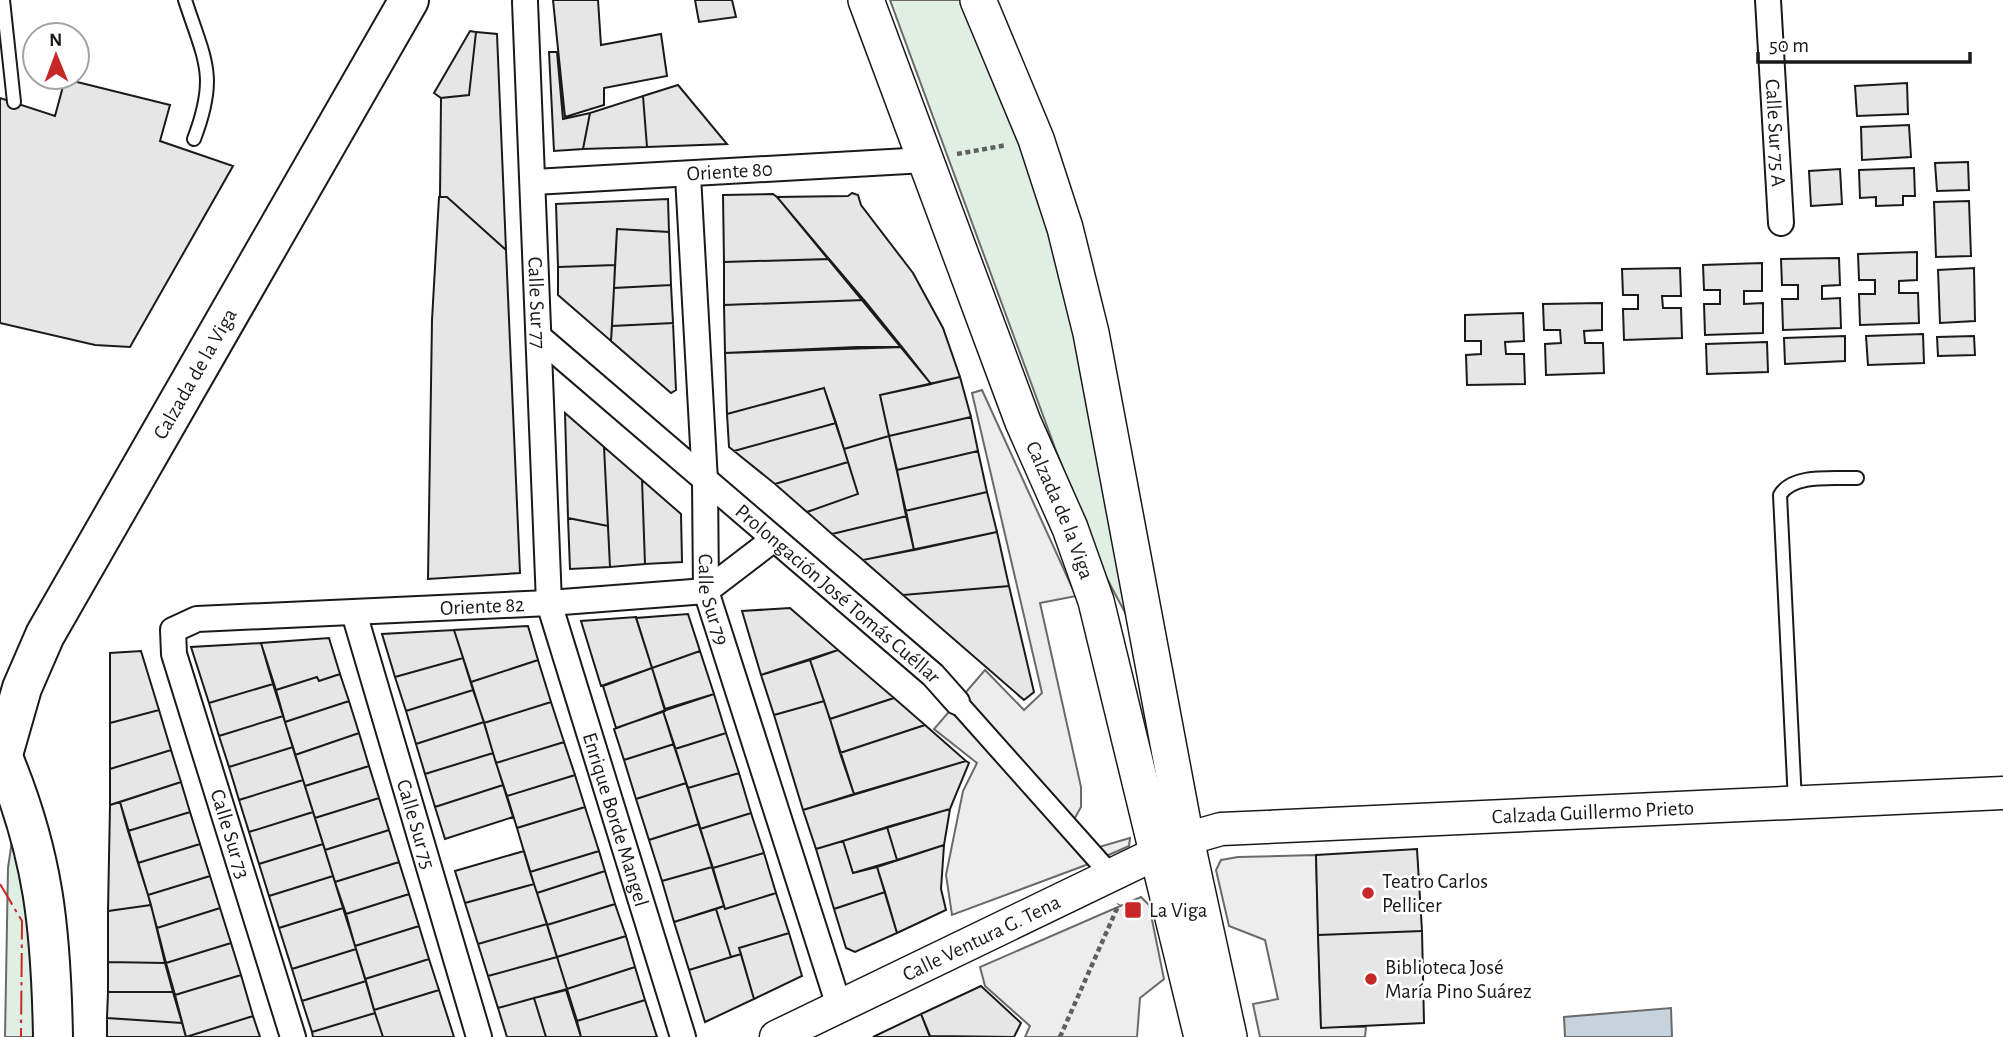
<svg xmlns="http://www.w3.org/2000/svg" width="2003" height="1037" font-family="'Alegreya Sans',sans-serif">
<rect width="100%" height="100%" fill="#fff"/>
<!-- green -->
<path fill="#e0efe3" stroke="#6a6a6a" stroke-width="2" d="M890,0H965L1039,194L1076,303L1128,618L1105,575L1055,448Z
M15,820L46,1037H5L8,868Z"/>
<!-- parking -->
<path fill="#ededed" stroke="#6a6a6a" stroke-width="2" d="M982,390L1076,596L1040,603L1081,787V807L1071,825L1096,848L1130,838L1129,846L1086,865L952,915L946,875L963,791L977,763L934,729L985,670L1024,710L1042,693L972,393Z
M1316,855L1321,1027H1366L1365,1037H1260L1253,1004L1278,999L1265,940L1229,926L1216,870L1221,860L1238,857Z
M1141,897L1149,905L1164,979L1140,998L1137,1037H1025L1030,1026L985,986L980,967Z"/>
<!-- water -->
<path fill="#c6d2dc" stroke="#6a6a6a" stroke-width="2" d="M1671,1008L1672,1037H1565L1564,1017Z"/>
<!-- building -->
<path fill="#e6e6e6" stroke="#1a1a1a" stroke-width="2" d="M553,0H598L601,45L661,34L667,76L604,88V105L565,117Z
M695,0H732L736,17L699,22Z
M470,31L476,32L469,95L441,98L434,93Z
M476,32L497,34L506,250L447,197H440L441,98L469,95Z
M549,52H557L563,119L590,113L583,149L554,151Z
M65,79L170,105L160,141L233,166L130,347L95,345L0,323V98L55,116Z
M1907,83L1908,114L1857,116L1855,86Z
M678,85L727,144L647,147L643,96Z
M643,96L647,147L583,149L590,113Z
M1909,125L1911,157L1862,160L1861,127Z
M1968,162L1969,190L1937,191L1935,163Z
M1914,168L1915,196H1903V205L1876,206V197L1860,198L1859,170Z
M1840,169L1842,204L1811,206L1809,171Z
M852,193L858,195L861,205L913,273L943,328L960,377L931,384L777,197L848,196Z
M773,194L777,197L829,259L724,262L723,195Z
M439,197H447L506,250L520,573L428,579L432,320Z
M668,199L669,232L617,229L615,265L558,267L556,204Z
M1969,201L1971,256L1936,257L1934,202Z
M617,229L669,232L671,285L614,288Z
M1917,252V280L1899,281V293H1918L1919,323L1860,325L1859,294H1875V280H1859L1858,254Z
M1839,258L1840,285L1822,286V299L1840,298L1841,328L1783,330L1782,299H1798V285H1782L1781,259Z
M829,259L864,300L724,305V262Z
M1762,263V291H1744V304L1763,303V333L1705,335L1704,304H1720V290H1704L1703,265Z
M615,265L614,288L611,341L558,295V267Z
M1680,268L1681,296H1662L1663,308H1681L1682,338L1624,340L1623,309H1638V295H1623L1622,269Z
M1974,268L1975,321L1940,323L1938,270Z
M671,285L673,323L612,326L614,288Z
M864,300L902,347L725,353L724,305Z
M1602,303V330L1584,331L1585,343H1603L1604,373L1546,375L1545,344L1561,343L1560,330H1544L1543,304Z
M1523,313L1524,341L1505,342L1506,354H1524L1525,384L1467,385L1466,355L1481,354V341H1465V315Z
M673,323L676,390L671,393L611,341L612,326Z
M1923,334L1924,363L1868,365L1866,336Z
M1845,336V361L1785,364L1784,338Z
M1974,336L1975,355L1938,356L1937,337Z
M1767,342L1768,372L1707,374L1706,344Z
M857,347H902L931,384L880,395L889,436L844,449L824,388L727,414L725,353Z
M960,377L971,417L889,436L880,395Z
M824,388L836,423L734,451L729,447L727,414Z
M565,413L604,447L608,526L568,518Z
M971,417L978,451L897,470L889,436Z
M836,423L848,462L775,484L734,451Z
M889,436L907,516L832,534L807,512L858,494L844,449Z
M604,447L642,480L645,564L610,567Z
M978,451L987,492L905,511L897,470Z
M848,462L858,494L807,512L775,484Z
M642,480L681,514L682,562L645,564Z
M987,492L997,532L914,550L905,511Z
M907,516L914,550L863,560L832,534Z
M568,518L608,526L610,567L570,569Z
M997,532L1009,586L903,595L863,560Z
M1009,586L1034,692L1024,700L903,595Z
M790,608L838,650L761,675L742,611Z
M688,614L700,651L652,668L636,618Z
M636,617L652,668L601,686L581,621Z
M528,626L538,660L471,682L454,630Z
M454,630L463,658L395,677L382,634Z
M329,638L340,674L319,681L317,677L276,690L261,643Z
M261,643L273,684L209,703L191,647Z
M838,650L894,698L830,719L810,660Z
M141,651L159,710L110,723V653Z
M700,651L714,694L665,709L652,668Z
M463,658L473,690L406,711L395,677Z
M538,660L551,702L484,723L471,682Z
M810,660L824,701L774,715L761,675Z
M652,668L665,711L616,728L603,686Z
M340,674L349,701L285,722L276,690L317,677L319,681Z
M273,684L283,716L219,736L209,703Z
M473,690L484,722L416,744L406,711Z
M714,694L726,733L675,749L663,711Z
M894,698L925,725L840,753L830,719Z
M349,701L359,733L295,755L285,722Z
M824,701L854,794L803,810L774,715Z
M551,702L564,742L496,763L484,723Z
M159,710L171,750L110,769V723Z
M663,711L674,744L624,760L614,729Z
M283,716L293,747L229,767L219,736Z
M484,722L493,753L425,774L416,744Z
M925,725L966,761L854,794L840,753Z
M359,733L369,766L305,786L295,755Z
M726,733L739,773L688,788L675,749Z
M564,742L575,775L507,796L496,763Z
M674,744L686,783L636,799L624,760Z
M293,747L303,780L239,800L229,767Z
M171,750L181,782L110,805V769Z
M493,753L503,785L435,807L425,774Z
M966,761L969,763L950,809L816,849L803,810Z
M369,766L379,798L315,818L305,786Z
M739,773L751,813L700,829L688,788Z
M575,775L585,807L517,828L507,796Z
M303,780L313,812L249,832L239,800Z
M181,782L190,812L128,831L120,802Z
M686,783L699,824L649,840L636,799Z
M503,785L513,817L445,839L435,807Z
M379,798L389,830L325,850L315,818Z
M120,802L151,905L108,911L110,805Z
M585,807L599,851L530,872L517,828Z
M950,809L944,845L897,860L887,827Z
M190,812L200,844L138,863L128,831Z
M313,812L323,844L259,864L249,832Z
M751,813L764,853L713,868L700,829Z
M699,824L712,867L662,881L649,840Z
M887,827L897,860L853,873L843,841Z
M389,830L399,862L335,882L325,850Z
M843,841L853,873L877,867L885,892L834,909L816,849Z
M200,844L210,876L148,895L138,863Z
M323,844L333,876L269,896L259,864Z
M944,845L941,889L946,910L897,933L877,867Z
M1417,849L1422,931L1318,935L1316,855Z
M524,851L534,884L465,903L455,871Z
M599,851L605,871L537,893L530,872Z
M764,853L776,893L725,909L713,868Z
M399,862L409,894L346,914L335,882Z
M712,867L724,906L674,922L662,881Z
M605,871L615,904L547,925L537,893Z
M210,876L220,908L157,928L148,895Z
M333,876L343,908L279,928L269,896Z
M534,884L547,924L478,944L465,903Z
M885,892L897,933L855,952L846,948L834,909Z
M776,893L789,933L739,948L741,954L731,957L716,909L724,906L725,909Z
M409,894L419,926L355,946L346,914Z
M615,904L626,936L557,957L547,925Z
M151,905L165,963L108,962V911Z
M220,908L231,943L166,963L157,928Z
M343,908L356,949L292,969L279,928Z
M716,909L731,957L689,970L674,922Z
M547,924L557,957L488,976L478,944Z
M419,926L429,959L365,979L355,946Z
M1422,931L1424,1023L1321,1028L1318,935Z
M789,933L802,976L754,999L739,948Z
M626,936L635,967L567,989L557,957Z
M231,943L241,975L175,995L166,963Z
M356,949L366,981L302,1001L292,969Z
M741,954L754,999L705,1022L689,970Z
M557,957L567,989L498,1008L488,976Z
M429,959L439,990L374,1010L365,979Z
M108,962L165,963L173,992H108Z
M635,967L645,1000L577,1021L567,989Z
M241,975L253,1016L186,1037L175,995Z
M366,981L375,1013L312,1032L302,1001Z
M981,986L1021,1023L1014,1037L930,1036L921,1014Z
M439,990L454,1037H383L374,1010Z
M566,990L581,1037H546L534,998Z
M108,992H173L182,1023L107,1018Z
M534,998L546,1037H507L498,1008Z
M645,1000L657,1037H581L577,1021Z
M375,1013L383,1037H313L312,1032Z
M921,1014L930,1037H873Z
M253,1016L260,1037H186Z
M107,1018L182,1023L186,1037H107Z"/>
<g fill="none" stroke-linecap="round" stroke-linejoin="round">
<defs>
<path id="service" d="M3,0L14,102
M185,0C205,61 218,76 194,139
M1795,802L1780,495C1793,473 1834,479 1857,478"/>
<path id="pedestrian" d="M957,702L1112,876"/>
<g id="minor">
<path id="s1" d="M1768,0L1781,223"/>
<path id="s2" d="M525,2L549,603L683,1037"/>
<path id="s3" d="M688,176L705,481L706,591L839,1006"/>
<path id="s4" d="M534,182L925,160"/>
<path id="s5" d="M539,337L933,675L957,702"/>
<path id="s6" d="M354,613L479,1037"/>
<path id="s7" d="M293,1037L174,654L173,630L197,619L549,603L706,591L774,539"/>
</g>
<g id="tertiary">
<path id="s8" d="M776,1037L1186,839L1221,829L2003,793"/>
</g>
<g id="secondary">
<path id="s9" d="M866,0L1023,422L1070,528L1096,601L1202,1037"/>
<path d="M978,0L1036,139L1065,228L1091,333L1186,839L1229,1037"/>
</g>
<g id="primary">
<path d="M2,755C44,855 51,929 53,1037"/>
<path id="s10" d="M0,765L22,688L45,635L409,0"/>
</g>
</defs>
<!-- service casing -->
<use href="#service" stroke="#1a1a1a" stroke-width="16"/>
<!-- pedestrian casing -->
<use href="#pedestrian" stroke="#1a1a1a" stroke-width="23"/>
<!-- minor casing -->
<use href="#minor" stroke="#1a1a1a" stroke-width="28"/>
<!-- tertiary casing -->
<use href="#tertiary" stroke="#1a1a1a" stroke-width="35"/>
<!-- secondary casing -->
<use href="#secondary" stroke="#1a1a1a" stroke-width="38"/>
<!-- primary casing -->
<use href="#primary" stroke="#1a1a1a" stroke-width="42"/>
<!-- path -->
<path stroke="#5f5f5f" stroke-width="4.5" stroke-dasharray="5 3.5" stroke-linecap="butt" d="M957,154L1007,145
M1060,1037L1119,904"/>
<!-- service -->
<use href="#service" stroke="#fff" stroke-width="12"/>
<!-- pedestrian -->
<use href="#pedestrian" stroke="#fff" stroke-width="19"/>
<!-- minor -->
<use href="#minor" stroke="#fff" stroke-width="24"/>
<!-- tertiary -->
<use href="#tertiary" stroke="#fff" stroke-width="32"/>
<!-- secondary -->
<use href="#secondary" stroke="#fff" stroke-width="35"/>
<!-- primary -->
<use href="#primary" stroke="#fff" stroke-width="38"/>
<!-- power -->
<path stroke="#c62828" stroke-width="2" stroke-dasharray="24 5 3.5 5" stroke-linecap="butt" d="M0,884L22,921L21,1037"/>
</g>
<!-- markers -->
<g fill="#c62828" stroke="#fff" stroke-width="2.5">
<circle cx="1368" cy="893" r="7"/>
<rect x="1124" y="901" width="18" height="18" rx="3.5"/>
<circle cx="1371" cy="979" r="7"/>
</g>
<g text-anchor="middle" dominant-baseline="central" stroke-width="5" stroke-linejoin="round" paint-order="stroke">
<!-- street labels -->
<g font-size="21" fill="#1a1a1a" stroke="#fff">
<text stroke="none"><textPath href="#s1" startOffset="133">Calle Sur 75 A</textPath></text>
<text stroke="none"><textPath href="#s4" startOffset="196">Oriente 80</textPath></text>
<text stroke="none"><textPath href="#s2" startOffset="301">Calle Sur 77</textPath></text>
<text stroke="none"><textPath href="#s10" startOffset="439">Calzada de la Viga</textPath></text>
<text stroke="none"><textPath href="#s9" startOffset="546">Calzada de la Viga</textPath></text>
<text stroke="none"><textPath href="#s5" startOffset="394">Prolongación José Tomás Cuéllar</textPath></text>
<text stroke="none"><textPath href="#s3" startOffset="425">Calle Sur 79</textPath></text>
<text stroke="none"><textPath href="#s7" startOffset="737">Oriente 82</textPath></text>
<text stroke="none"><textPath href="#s8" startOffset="864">Calzada Guillermo Prieto</textPath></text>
<text stroke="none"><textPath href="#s2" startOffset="828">Enrique Borde Mangel</textPath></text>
<text stroke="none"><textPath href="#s6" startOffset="220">Calle Sur 75</textPath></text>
<text transform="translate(230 834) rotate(73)">Calle Sur 73</text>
<text stroke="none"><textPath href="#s8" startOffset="228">Calle Ventura G. Tena</textPath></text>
</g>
<!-- poi labels -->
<g font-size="21" fill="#1a1a1a" stroke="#fff" text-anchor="start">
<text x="1382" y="881">Teatro Carlos<tspan x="1382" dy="24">Pellicer</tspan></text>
<text x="1149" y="910">La Viga</text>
<text x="1385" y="967">Biblioteca José<tspan x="1385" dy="24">María Pino Suárez</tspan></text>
</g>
</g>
<!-- north arrow -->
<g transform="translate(56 56) rotate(359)"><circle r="33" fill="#ffffff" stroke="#a3a3a3" stroke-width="2"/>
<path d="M0-5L12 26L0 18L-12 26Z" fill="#c62828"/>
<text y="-10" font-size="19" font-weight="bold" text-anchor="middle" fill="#1a1a1a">N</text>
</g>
<!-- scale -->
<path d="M1758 52v10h212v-10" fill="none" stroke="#1a1a1a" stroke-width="3.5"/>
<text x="1769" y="52" font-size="21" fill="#1a1a1a" stroke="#ffffff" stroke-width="5" paint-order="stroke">50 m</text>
</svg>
